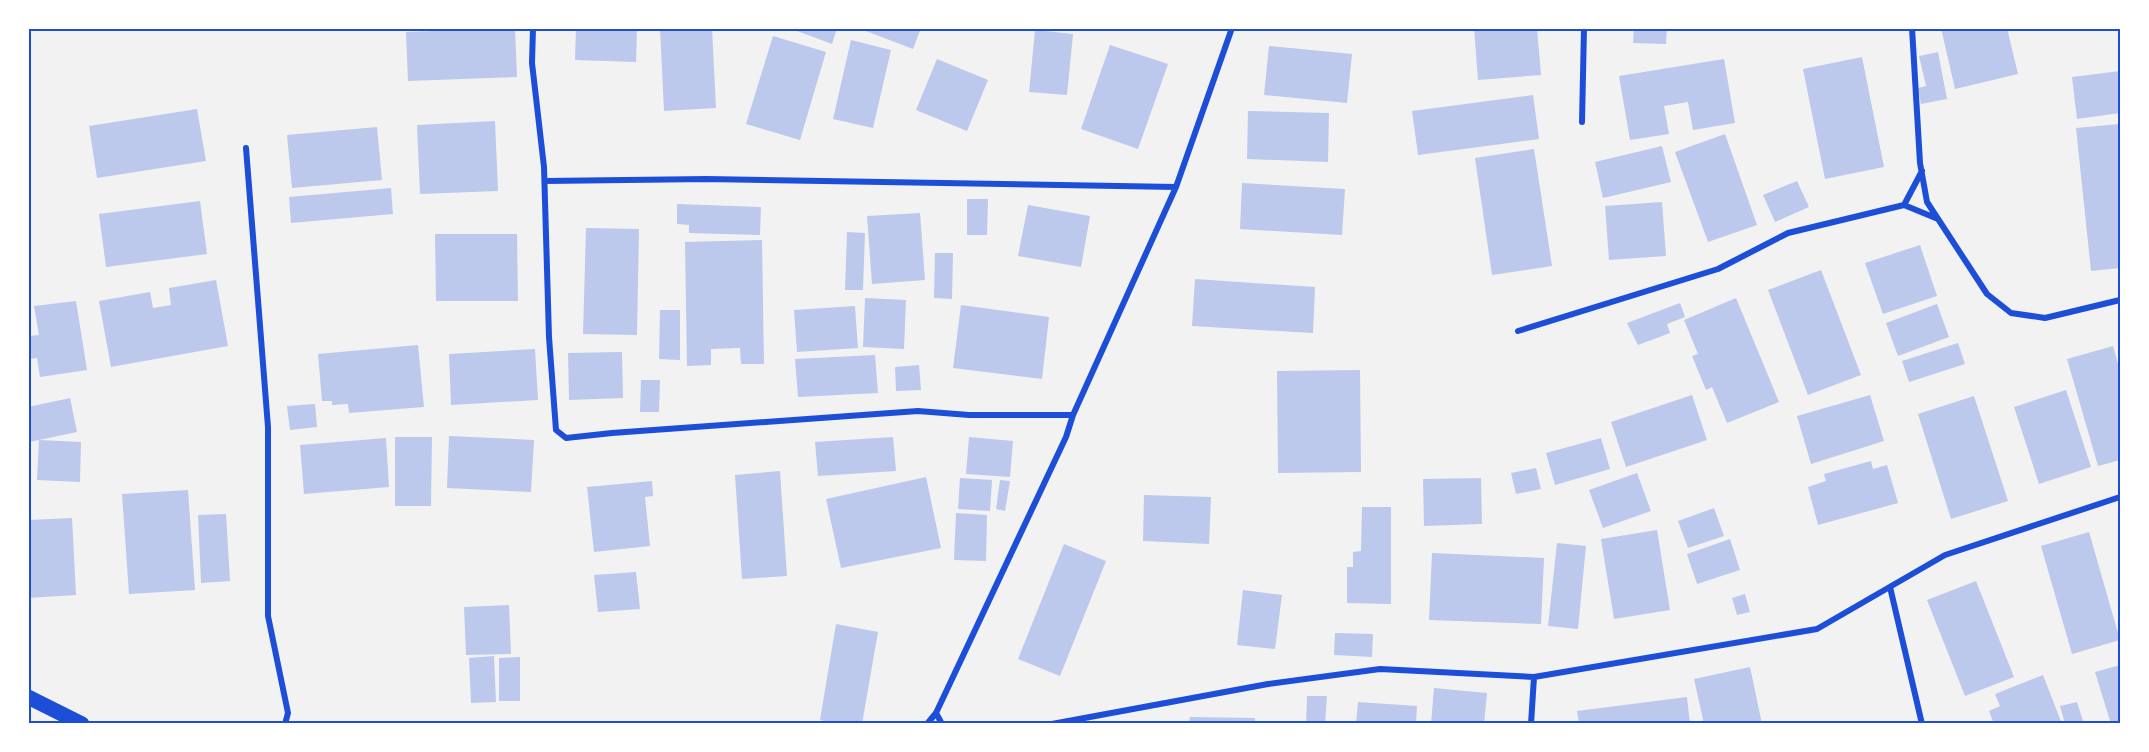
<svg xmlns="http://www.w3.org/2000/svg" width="2149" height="752" font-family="'Asap Condensed',sans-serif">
<rect width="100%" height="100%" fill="#f2f2f2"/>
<!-- building -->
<path fill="#bdc9ec" d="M515,28L517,77L408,81L406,32Z
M576,28H637L636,62L575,60Z
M660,28H712L716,108L664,111Z
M789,28H837L832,44Z
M867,28H921L913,49L866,31Z
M1474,28H1537L1541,75L1478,80Z
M1634,28H1667L1666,44L1633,43Z
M1694,28H1722V31L1694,30Z
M1941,28H2007L2018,74L1955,89Z
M1035,30L1073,34L1067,95L1029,92Z
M773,36L826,52L800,140L746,124Z
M851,40L891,50L873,128L833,119Z
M1110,45L1168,64L1138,149L1081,129Z
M1269,46L1352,54L1347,103L1264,95Z
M1938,52L1947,99L1921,104L1918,88L1926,86L1919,56Z
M1862,57L1884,167L1825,179L1803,69Z
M937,59L988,80L967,131L916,110Z
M1724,59L1735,123L1693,130L1688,102L1664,106L1669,134L1630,140L1619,76Z
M2120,71V113L2077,119L2072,77Z
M1533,95L1539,139L1418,155L1412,111Z
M197,109L206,161L97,178L89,126Z
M1248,111L1329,113L1328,162L1247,159Z
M495,121L498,191L420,194L417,125Z
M2120,124V268L2091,271L2076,128Z
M377,127L382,180L292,188L287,135Z
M1725,134L1757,225L1708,242L1675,152Z
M1662,146L1671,182L1603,198L1595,162Z
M1534,149L1552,266L1492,275L1475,158Z
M1797,181L1809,207L1775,222L1763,195Z
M1242,183L1345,189L1342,235L1240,229Z
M391,188L393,214L291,223L289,197Z
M967,199H988L987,235H967Z
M200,201L207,254L106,267L99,214Z
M1662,202L1666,256L1609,260L1605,206Z
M677,204L761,207L760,235L689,233V225L677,224Z
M1028,205L1090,216L1081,267L1018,256Z
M920,213L925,280L872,284L867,216Z
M586,228L639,229L637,335L583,334Z
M847,232L865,233L863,290H845Z
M435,234H517L518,301H436Z
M762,240L764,364H741L740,348L711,349V365L687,366L685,242Z
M1920,245L1937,296L1883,314L1865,263Z
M935,253H953L952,299L934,298Z
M1821,270L1861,375L1808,395L1768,290Z
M1195,279L1315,287L1313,333L1192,326Z
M216,280L228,346L111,367L99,301L150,292L153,308L171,305L169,288Z
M865,298L906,300L904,349L863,347Z
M1736,298L1779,402L1727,423L1712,387L1706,390L1692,356L1698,354L1684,320Z
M76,301L87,370L40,377L37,358L29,359L28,357V336L39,335L34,306Z
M1680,303L1685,317L1667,324L1670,333L1638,345L1627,323Z
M1937,304L1949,337L1898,356L1886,323Z
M961,305L1049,317L1042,379L953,368Z
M855,306L858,348L797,352L794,310Z
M660,310H680V360L659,359Z
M1958,343L1965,364L1909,382L1902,361Z
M418,345L424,407L349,413L348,404L332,405V401H322L318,354Z
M2113,346L2120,371V460L2098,466L2067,359Z
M535,349L538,400L451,405L449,354Z
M622,352L623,398L569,400L568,353Z
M875,355L878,393L798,397L795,359Z
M919,365L921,390L896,391L895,367Z
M1360,370L1361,472L1278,473L1277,371Z
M641,380H660L659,412H640Z
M2066,390L2091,467L2039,484L2014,407Z
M1692,395L1707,440L1626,467L1611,422Z
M1870,395L1884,441L1811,464L1797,416Z
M1974,396L2008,501L1951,519L1918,414Z
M70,398L77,432L39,440L81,442L80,482L37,480L39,440L28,442V407Z
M315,404L317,427L290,430L287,406Z
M449,436L534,440L531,492L447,488Z
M395,437H432L431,506H395Z
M893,437L896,471L818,476L815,442Z
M969,437L1013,441L1010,477L966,474Z
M386,438L389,487L304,494L300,445Z
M1601,438L1610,469L1555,485L1546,453Z
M1871,461L1873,469L1887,465L1898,503L1818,525L1808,487L1826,481L1824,474Z
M1536,468L1541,489L1516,494L1511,473Z
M780,471L787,576L742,579L735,475Z
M1637,473L1651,511L1603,528L1589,490Z
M926,477L941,548L841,568L826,499Z
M960,478L992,480L990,511L958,509Z
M1481,478L1482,524L1424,526L1423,479Z
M1000,480L1010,481L1005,511L996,509Z
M652,481L653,496L645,497L650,546L594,552L587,487Z
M188,490L195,590L129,594L122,494Z
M1144,495L1211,497L1209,544L1143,541Z
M1362,507H1391V604L1347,603V567H1353V552L1361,551Z
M1714,508L1724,536L1688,548L1678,521Z
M956,513L987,515L986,561L954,560Z
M226,514L230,581L201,583L198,515Z
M72,518L76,595L28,598V520Z
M1657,530L1670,610L1614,619L1601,539Z
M2089,532L2120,640L2072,654L2041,546Z
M1730,539L1740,570L1697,584L1687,554Z
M1557,543L1586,546L1578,629L1548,626Z
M1064,544L1106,561L1060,676L1018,659Z
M1432,553L1544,558L1541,624L1429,620Z
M636,572L640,609L598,612L594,575Z
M1976,581L2014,677L1965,696L1927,600Z
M1243,590L1282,595L1275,649L1237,645Z
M1745,594L1750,612L1737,615L1732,598Z
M509,605L511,654L466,655L464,607Z
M836,624L878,632L862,724H841L820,720Z
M1335,633L1373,634L1372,657L1334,655Z
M494,656L496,702L471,703L469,658Z
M520,657V701H499V658Z
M2120,665V724H2111L2095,672Z
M1750,667L1762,724H1704L1694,679Z
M2043,675L2062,724H1994L1989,711L2000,706L1995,694Z
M1434,688L1487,693L1484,724H1431Z
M1307,696H1327L1325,724H1306Z
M1687,697L1690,724H1579L1577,711Z
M1358,702L1417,706L1416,724H1356Z
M2077,702L2084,724H2065L2060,706Z
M1190,717L1255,718V724H1189Z"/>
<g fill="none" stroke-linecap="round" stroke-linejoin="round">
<!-- minor -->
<path stroke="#1d4ed8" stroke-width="6" d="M533,28L532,63L544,167L549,337L556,430L566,438L612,433L918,411L969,415H1073
M1912,28L1920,163L1927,202L1987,294L2011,313L2045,318L2120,300
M1582,122L1584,28
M246,148L268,427V616L288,713L285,724
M545,181L707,179L1176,187
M1904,205L1922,171
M1518,331L1718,269L1788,233L1904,205L1938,219
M1890,587L1922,724
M936,713L942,724
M927,724L936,713L1066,437L1073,415L1176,187L1232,28
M1052,724L1268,684L1380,669L1534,677L1817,629L1945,555L2120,497
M1531,724L1534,677"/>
<!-- primary -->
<path stroke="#1d4ed8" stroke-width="15" d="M28,697L82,724"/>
</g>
<!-- border -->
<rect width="2149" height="752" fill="none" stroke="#ffffff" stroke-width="60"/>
<rect x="30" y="30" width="2089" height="692" fill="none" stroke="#1d4ed8" stroke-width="2"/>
</svg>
